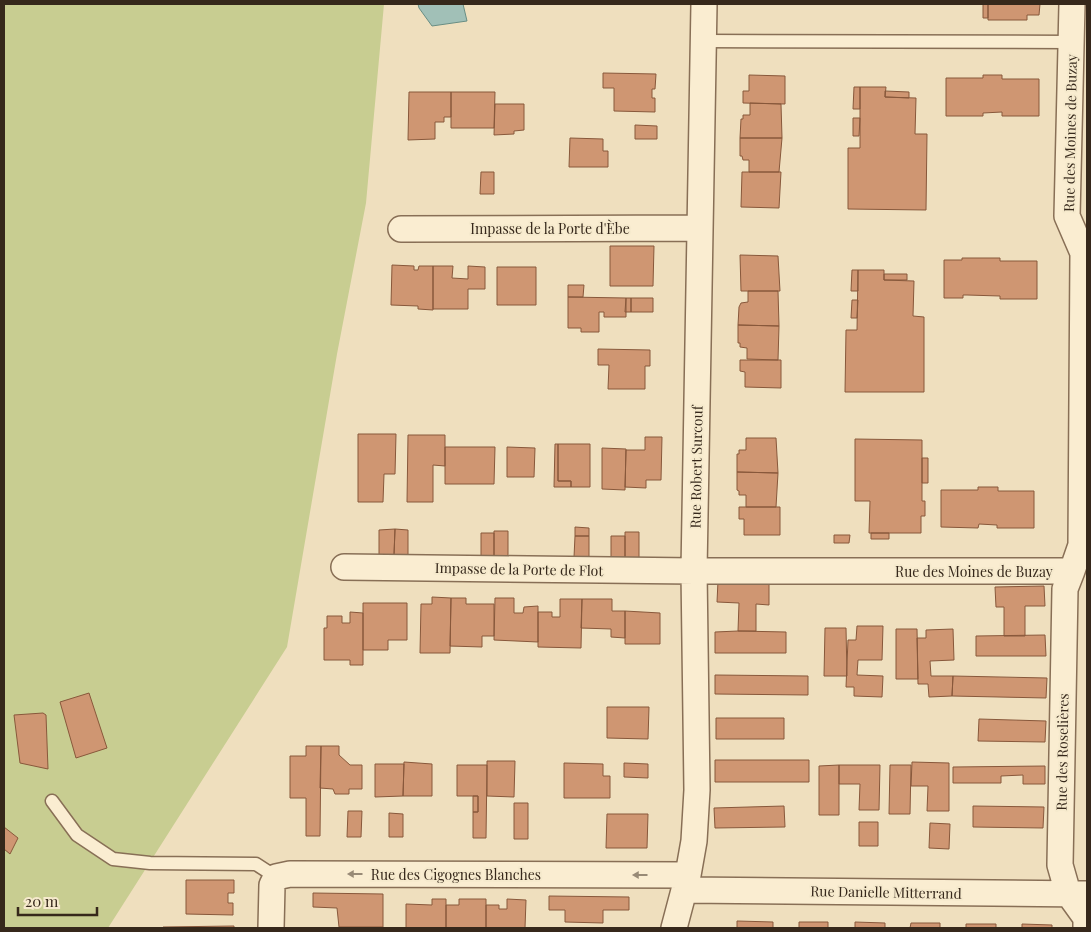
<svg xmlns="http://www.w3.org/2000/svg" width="1091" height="932" font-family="'Playfair Display',serif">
<rect width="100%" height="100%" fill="#efdfbe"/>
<!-- green -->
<path fill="#c8cd91" d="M4,4H384L366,203L337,354L287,647L108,928H4Z"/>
<!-- water -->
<path fill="#a1c0b7" stroke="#698e84" d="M418,4H463L467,21L432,26L419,8Z"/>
<!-- building -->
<path fill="#cf9672" stroke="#88583b" d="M983,4H988V18H983Z
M988,4H1040L1039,15H1027V20H988Z
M603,73L656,74L655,89H652V98H655V112L614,111V88H603Z
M749,75L785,76V104L743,103V91H749Z
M983,75H1002V79H1039V116H1002V112L983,113V116H946V78H983Z
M854,87H860V109H853Z
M860,87H886L885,97L916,98L915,134H927L926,210L848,209V148H860Z
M885,91L909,92V98L885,97Z
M409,92H451V117H444V122H435V139L408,140Z
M451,92H495L494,128H451Z
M750,103L781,104L782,138H740L741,119H743V115H750Z
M495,104H524V130L514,131V134L494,135Z
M853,118H860L859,136H853Z
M635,125L657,126V139H635Z
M570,138L603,139V151H608V167H569Z
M740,138H782L779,172H749V160H743L742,156H740Z
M481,172H494V194H480Z
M742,172H781L779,208L741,207Z
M610,246H654L653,286H610Z
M740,255L778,256L780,291H741Z
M962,258H1000V261H1037V299H1000V296L967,295H963V298H944V260H962Z
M392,265L414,266V270H418L419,266H433V310L418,309V306L391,305Z
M433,266H453L452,278L468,279V266L485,267V289H468V309H433Z
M497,267H536V305H497Z
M852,270H858V291H851Z
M858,270H884V280L914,281L913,316L924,317V392H845L846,330H857Z
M884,274H907V280H884Z
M568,285H584L583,297H568Z
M748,291H778L779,326L738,325L739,307L741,303L748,302Z
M568,297L626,298V317H604V312H599V332H581V328H568Z
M626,298H631V312H625Z
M631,298H653V312H631Z
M852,300H858L857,318H851Z
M738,325L779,326L778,360L747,359V348L740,347V343H738Z
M598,349L650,350V366H645V389H608L609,365H598Z
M740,360H781V388L745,387V372L740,371Z
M358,434H396L395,474H384L383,502H358Z
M408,435H445V466L433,465V502H407Z
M645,437H662L661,480H646V488L625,487L626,450H645Z
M746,438H776L778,473L737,472V454H739V450H746Z
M855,439L922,440V501H925V516H921V533H869L870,501H855Z
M555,444H558V481H571V487H554Z
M558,444H590V487H571V481H558Z
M445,447H495L494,484H445Z
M507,447L535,448L534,477H507Z
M602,448L626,449L625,490L602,489Z
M922,458H928V483H922Z
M737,472L778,473L776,507H746V495H739V491L737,490Z
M978,487H998V491H1034V528H997V525L979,524L978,528L941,527V490H978Z
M739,507H780V535H744V519H739Z
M575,527L589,528V536H575Z
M395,529L408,530V556L394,555Z
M395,529L394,555H379V530Z
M494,531H508V556H494Z
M625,532H639V558H625Z
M481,533H494V556H481Z
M871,533H889V539H871Z
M834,535H850L849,543H834Z
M575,536H589V557H574Z
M611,536H625V558H611Z
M718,581L769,582V605L756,604V631H738L739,603L717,602Z
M1044,586L1045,606H1025V636H1004V607H996L995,587Z
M432,597L451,598L450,653H420L421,604H432Z
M451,598H466V604H494V636H482V647L450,646Z
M495,598H514V613H523L524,607L538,606V642L494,640Z
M560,599H582L581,648L538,647V612H552V617H560Z
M582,599H612V611H625V638L611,637V629L581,628Z
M363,603H407V640H388V650H363Z
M625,611L660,613V644H625Z
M350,612L363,613V665H350V660H324V628H327V616H342V623H350Z
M857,626H883L882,660H858L857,675L883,676L882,697L854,696V687H846L848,640H856Z
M825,628H846L847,676H824Z
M896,629H917L918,679H896Z
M953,629L954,660L930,661L931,676H953L952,696L929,697L928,684H918L917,638H926V630Z
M738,631L786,632V653H715V632Z
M1045,635L1046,656H976V636Z
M715,675L808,676V695L715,694Z
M953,676L1047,678L1046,698L952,696Z
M89,693L107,748L76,758L60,702Z
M607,707H649L648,739L607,738Z
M43,713L46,715L48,769L20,763L14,715Z
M716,718H784V739H716Z
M979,719L1046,721L1045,742L978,741Z
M306,746H321L320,836H306V798H290V756H306Z
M321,746H339V755L350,765H362V789H349V794H335L333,789L320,788Z
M715,760H809V782H715Z
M487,761H515L514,797L487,796Z
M404,762L432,764V796H403Z
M912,762L949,763V811H927L928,786H911Z
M564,763L603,764V776H610V798H564Z
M624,763L648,764V778L624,777Z
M375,764H404L403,796L375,797Z
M457,765H487L486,838H473V812H478V796H457Z
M839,765H880L879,810H859L860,784H839Z
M839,765V815H819V766Z
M890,765H911L910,814H889Z
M1045,766V784H1023V775L1001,776V783H953V767Z
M473,796H478V812H473Z
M514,803H528V839H514Z
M784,806L785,827L715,828L714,808Z
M973,806L1044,807L1043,828L973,827Z
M348,811H362L361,837H347Z
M389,813L403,814V837H389Z
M607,814H648L647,848H606Z
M859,822H878V846H859Z
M930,823L950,824L949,849L929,848Z
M4,827L18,838L10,854L4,849Z
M186,880H234V893H228V903H233V915L186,914Z
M313,893L383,894V927H339L337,908L313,907Z
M549,896L629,897V910H603V923L565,922V910H549Z
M432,899H446V928H406V904L432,905Z
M459,899H486V928H446V905H459Z
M507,899L526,900L525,928H486V905H499V909H507Z
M737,921L773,922V928H737Z
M799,922H828V928H799Z
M855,922L885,923V928H855Z
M911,923H940V928H910Z
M966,924H996V928H966Z
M1022,924L1052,925V928H1022Z
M234,926V928H163V927Z"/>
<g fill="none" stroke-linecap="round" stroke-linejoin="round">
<defs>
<path id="service" d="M703,41L1072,42
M52,801L77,835L113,859L150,863L256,864L276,877"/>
<path id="minor" d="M401,229L700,228
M344,567L694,571H1072L1081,545L1083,253L1067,216L1072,4
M1072,571L1065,589L1060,865L1068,893L1086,918V928
M685,890L1087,894
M271,928L272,885L276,877L290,874L688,875
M674,928L688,875L694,841L697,790L694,571L704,4"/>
</defs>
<!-- service casing -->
<use href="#service" stroke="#886f56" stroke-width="15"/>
<!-- minor casing -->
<use href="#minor" stroke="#886f56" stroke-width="28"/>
<!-- service -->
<use href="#service" stroke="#faedd1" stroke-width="12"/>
<!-- minor -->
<use href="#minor" stroke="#faedd1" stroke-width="25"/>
</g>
<!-- one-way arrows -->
<defs><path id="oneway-solid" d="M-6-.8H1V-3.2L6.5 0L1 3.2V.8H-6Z" transform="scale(1.25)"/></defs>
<g fill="#988a76">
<use href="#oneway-solid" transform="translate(355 874) rotate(-180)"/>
<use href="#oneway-solid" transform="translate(640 875) rotate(-180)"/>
</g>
<g text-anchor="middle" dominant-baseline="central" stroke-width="4" stroke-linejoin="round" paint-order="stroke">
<!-- street labels -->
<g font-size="14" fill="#36281b" stroke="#f6eacd">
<text transform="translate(1070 133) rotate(-89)">Rue des Moines de Buzay</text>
<text x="550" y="228">Impasse de la Porte d'Èbe</text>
<text transform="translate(696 467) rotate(-89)">Rue Robert Surcouf</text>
<text transform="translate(519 569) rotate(1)">Impasse de la Porte de Flot</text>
<text x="974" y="571">Rue des Moines de Buzay</text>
<text transform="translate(1062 752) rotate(-89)">Rue des Roselières</text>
<text x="456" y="874">Rue des Cigognes Blanches</text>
<text transform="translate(886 892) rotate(1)">Rue Danielle Mitterrand</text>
</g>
</g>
<!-- border -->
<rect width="1091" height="932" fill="none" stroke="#36281b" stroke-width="10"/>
<!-- scale -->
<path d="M18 907v8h79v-8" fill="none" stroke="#36281b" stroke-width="2.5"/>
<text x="25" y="907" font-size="15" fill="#36281b" stroke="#f6eacd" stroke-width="4" paint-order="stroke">20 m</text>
</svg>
